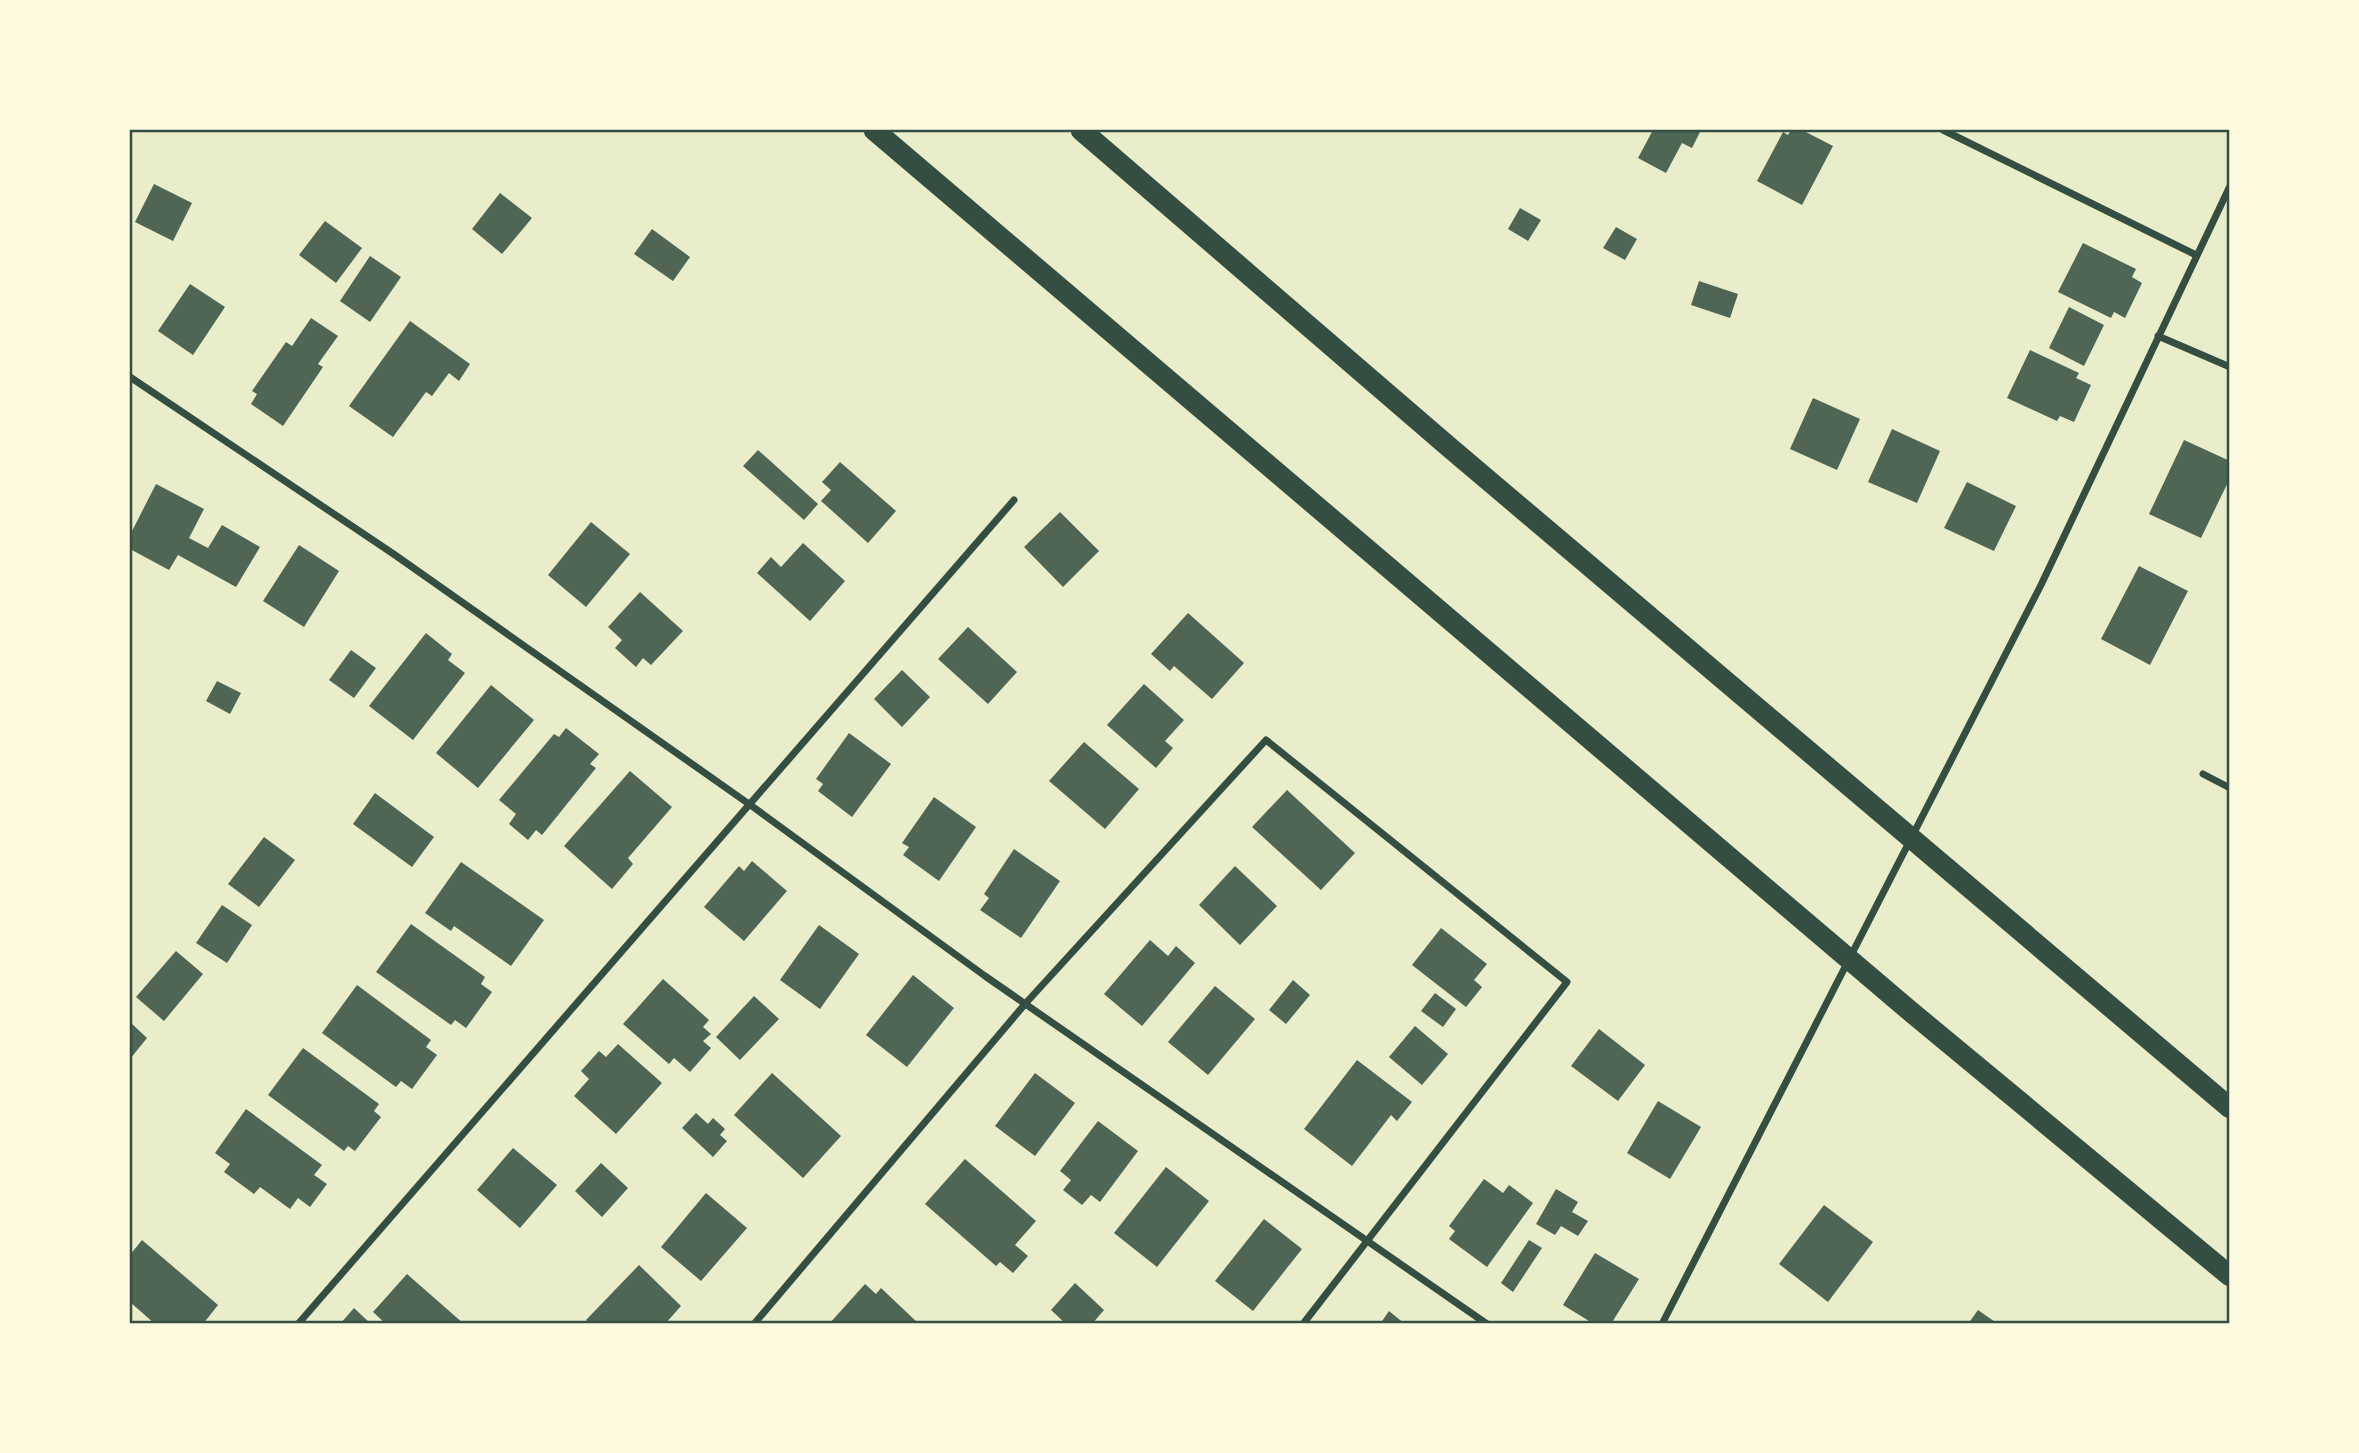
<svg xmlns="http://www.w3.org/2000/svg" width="2359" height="1453" font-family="'PT Sans',sans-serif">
<rect width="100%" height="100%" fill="#e9edc9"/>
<!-- building -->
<path fill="#4f6655" d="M1653,130H1701L1692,148L1682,143L1666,173L1638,158Z
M1791,130H1802L1833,146L1802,205L1757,181L1783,132L1788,135Z
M154,184L192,203L173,241L135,222Z
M500,193L532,218L502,254L472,229Z
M1520,208L1541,220L1528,241L1508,229Z
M325,221L362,248L336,283L299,255Z
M1616,227L1637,239L1625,260L1603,248Z
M652,229L690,257L673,281L634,254Z
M2083,243L2136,269L2132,277L2142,283L2125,318L2114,312L2111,318L2058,292Z
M370,256L401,277L370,322L340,301Z
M1699,281L1738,294L1730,318L1691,305Z
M190,284L225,307L193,355L158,331Z
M2069,307L2104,325L2084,366L2049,348Z
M311,318L338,336L318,364L323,367L283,426L251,404L257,394L252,391L286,342L292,346Z
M410,321L470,364L459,381L449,373L432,396L426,392L393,437L349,406Z
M2030,350L2079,373L2076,378L2091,385L2074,422L2060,416L2057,421L2007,398Z
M1813,398L1860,419L1837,470L1790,449Z
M1892,429L1940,451L1917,503L1868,482Z
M2184,440L2230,461V478L2201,538L2149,514Z
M758,450L818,504L804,520L743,466Z
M840,462L896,511L868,543L821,501L831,490L822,482Z
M1967,482L2016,506L1994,551L1944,528Z
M156,484L204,509L189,538L208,548L222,525L260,547L236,587L178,555L169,570L130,549V535Z
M1060,512L1099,551L1063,587L1024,547Z
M591,522L630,554L586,607L548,575Z
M803,543L845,581L810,621L757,573L771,557L781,567Z
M299,545L339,571L304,627L263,601Z
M2139,566L2188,591L2150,665L2101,639Z
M640,592L683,631L651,665L643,658L636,667L615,648L622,640L608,627Z
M1188,613L1244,663L1212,699L1174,666L1170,671L1151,654Z
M968,627L1017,672L988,704L938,659Z
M426,633L452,654L448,660L465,673L413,740L369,706Z
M351,650L376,668L354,698L329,680Z
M902,670L930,697L902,727L874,699Z
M217,681L241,693L230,714L206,701Z
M1144,684L1184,720L1165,741L1173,748L1156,768L1107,725Z
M491,685L534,720L478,788L436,753Z
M566,728L599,754L590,764L596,768L542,835L536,830L528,840L509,824L516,814L499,800L554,734L559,737Z
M849,733L891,764L852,817L818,791L823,784L816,779Z
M1084,742L1139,789L1105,829L1049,781Z
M630,771L672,807L628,858L633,864L612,889L564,846Z
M1287,790L1355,853L1321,890L1252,827Z
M375,793L434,837L412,867L353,824Z
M934,797L976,827L939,881L903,855L909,847L902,843Z
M264,837L295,860L259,907L228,884Z
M1014,849L1060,881L1021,938L980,910L989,898L984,894Z
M752,861L787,891L744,941L704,907L739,866L744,871Z
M461,862L544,920L511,966L454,926L451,931L425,913Z
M1235,866L1277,906L1240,945L1199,905Z
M222,905L252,925L227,963L196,943Z
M411,924L485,977L481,984L492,992L466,1028L455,1020L451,1025L376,972Z
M819,925L859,954L820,1009L780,980Z
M1441,928L1487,964L1474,980L1482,987L1466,1007L1412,965Z
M1150,940L1168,956L1176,946L1195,963L1142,1026L1104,994Z
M176,951L203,974L164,1021L136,997Z
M913,975L954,1008L907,1067L866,1035Z
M663,979L709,1020L703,1027L711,1034L703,1041L711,1048L690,1072L674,1058L669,1064L623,1024Z
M1293,980L1310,995L1286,1024L1269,1010Z
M357,985L431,1040L426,1047L437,1055L412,1089L401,1081L396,1087L322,1033Z
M1215,986L1255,1019L1208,1075L1168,1042Z
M1435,993L1456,1009L1443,1027L1421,1011Z
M754,996L779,1019L740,1060L716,1037Z
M130,1022L147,1038L130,1059Z
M1415,1026L1448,1054L1422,1085L1389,1057Z
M1599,1029L1645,1065L1618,1101L1571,1066Z
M618,1044L662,1083L616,1134L574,1096L589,1079L581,1071L599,1051L606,1057Z
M303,1048L379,1104L374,1111L381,1117L355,1151L348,1146L344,1151L268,1095Z
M1357,1060L1412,1102L1397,1121L1391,1115L1352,1166L1304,1129Z
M772,1073L841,1136L803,1178L734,1115Z
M1035,1073L1075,1103L1035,1156L995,1126Z
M1658,1101L1701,1127L1670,1179L1627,1153Z
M246,1109L322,1165L314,1175L327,1184L310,1207L298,1198L290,1209L260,1187L254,1194L224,1172L230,1164L215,1153Z
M696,1113L708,1124L713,1118L725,1129L720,1135L727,1141L713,1157L682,1128Z
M1098,1121L1138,1151L1100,1202L1091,1195L1082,1205L1063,1190L1071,1180L1060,1171Z
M513,1148L557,1185L520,1228L477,1190Z
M965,1159L1036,1221L1015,1245L1028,1256L1013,1273L1000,1262L996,1266L925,1204Z
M601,1163L628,1188L602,1217L575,1191Z
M1166,1167L1209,1201L1157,1267L1114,1233Z
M1484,1179L1503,1193L1509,1185L1533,1203L1487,1267L1449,1239L1455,1231L1449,1226Z
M1556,1189L1578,1202L1572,1212L1588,1221L1578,1236L1561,1226L1555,1235L1536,1224Z
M706,1193L747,1228L701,1281L661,1247Z
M1824,1205L1873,1242L1828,1302L1779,1264Z
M1264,1219L1302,1249L1253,1311L1215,1281Z
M142,1240L218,1305L203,1324H155L130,1302V1255Z
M1529,1240L1542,1248L1513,1292L1501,1283Z
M1595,1253L1639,1279L1611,1324H1594L1563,1305Z
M639,1265L681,1306L665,1324H590L586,1320Z
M407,1274L464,1324H386L373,1312Z
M1075,1283L1104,1310L1092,1324H1066L1051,1310Z
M865,1284L876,1294L881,1288L919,1324H829Z
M354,1308L371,1324H340Z
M1978,1310L1998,1324H1968Z
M1389,1311L1405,1324H1380Z"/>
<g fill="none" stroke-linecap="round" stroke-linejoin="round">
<!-- minor -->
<path stroke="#344e41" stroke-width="7" d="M1943,130L2196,255
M2158,336L2230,367
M130,377L395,555L749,804L985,976L1487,1324
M2203,774L2230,788
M298,1324L1014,500
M754,1324L1025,1004L1266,740L1567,982L1303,1324
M1662,1324L2041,585L2230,186"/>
<!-- motorway -->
<path stroke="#344e41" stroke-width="21" d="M874,130L1910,1011L2230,1276
M1081,130L1449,447L2230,1108"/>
</g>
<!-- border -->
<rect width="2359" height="1453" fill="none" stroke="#fefae0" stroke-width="262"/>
<rect x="131" y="131" width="2097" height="1191" fill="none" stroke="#344e41" stroke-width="2.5"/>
</svg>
